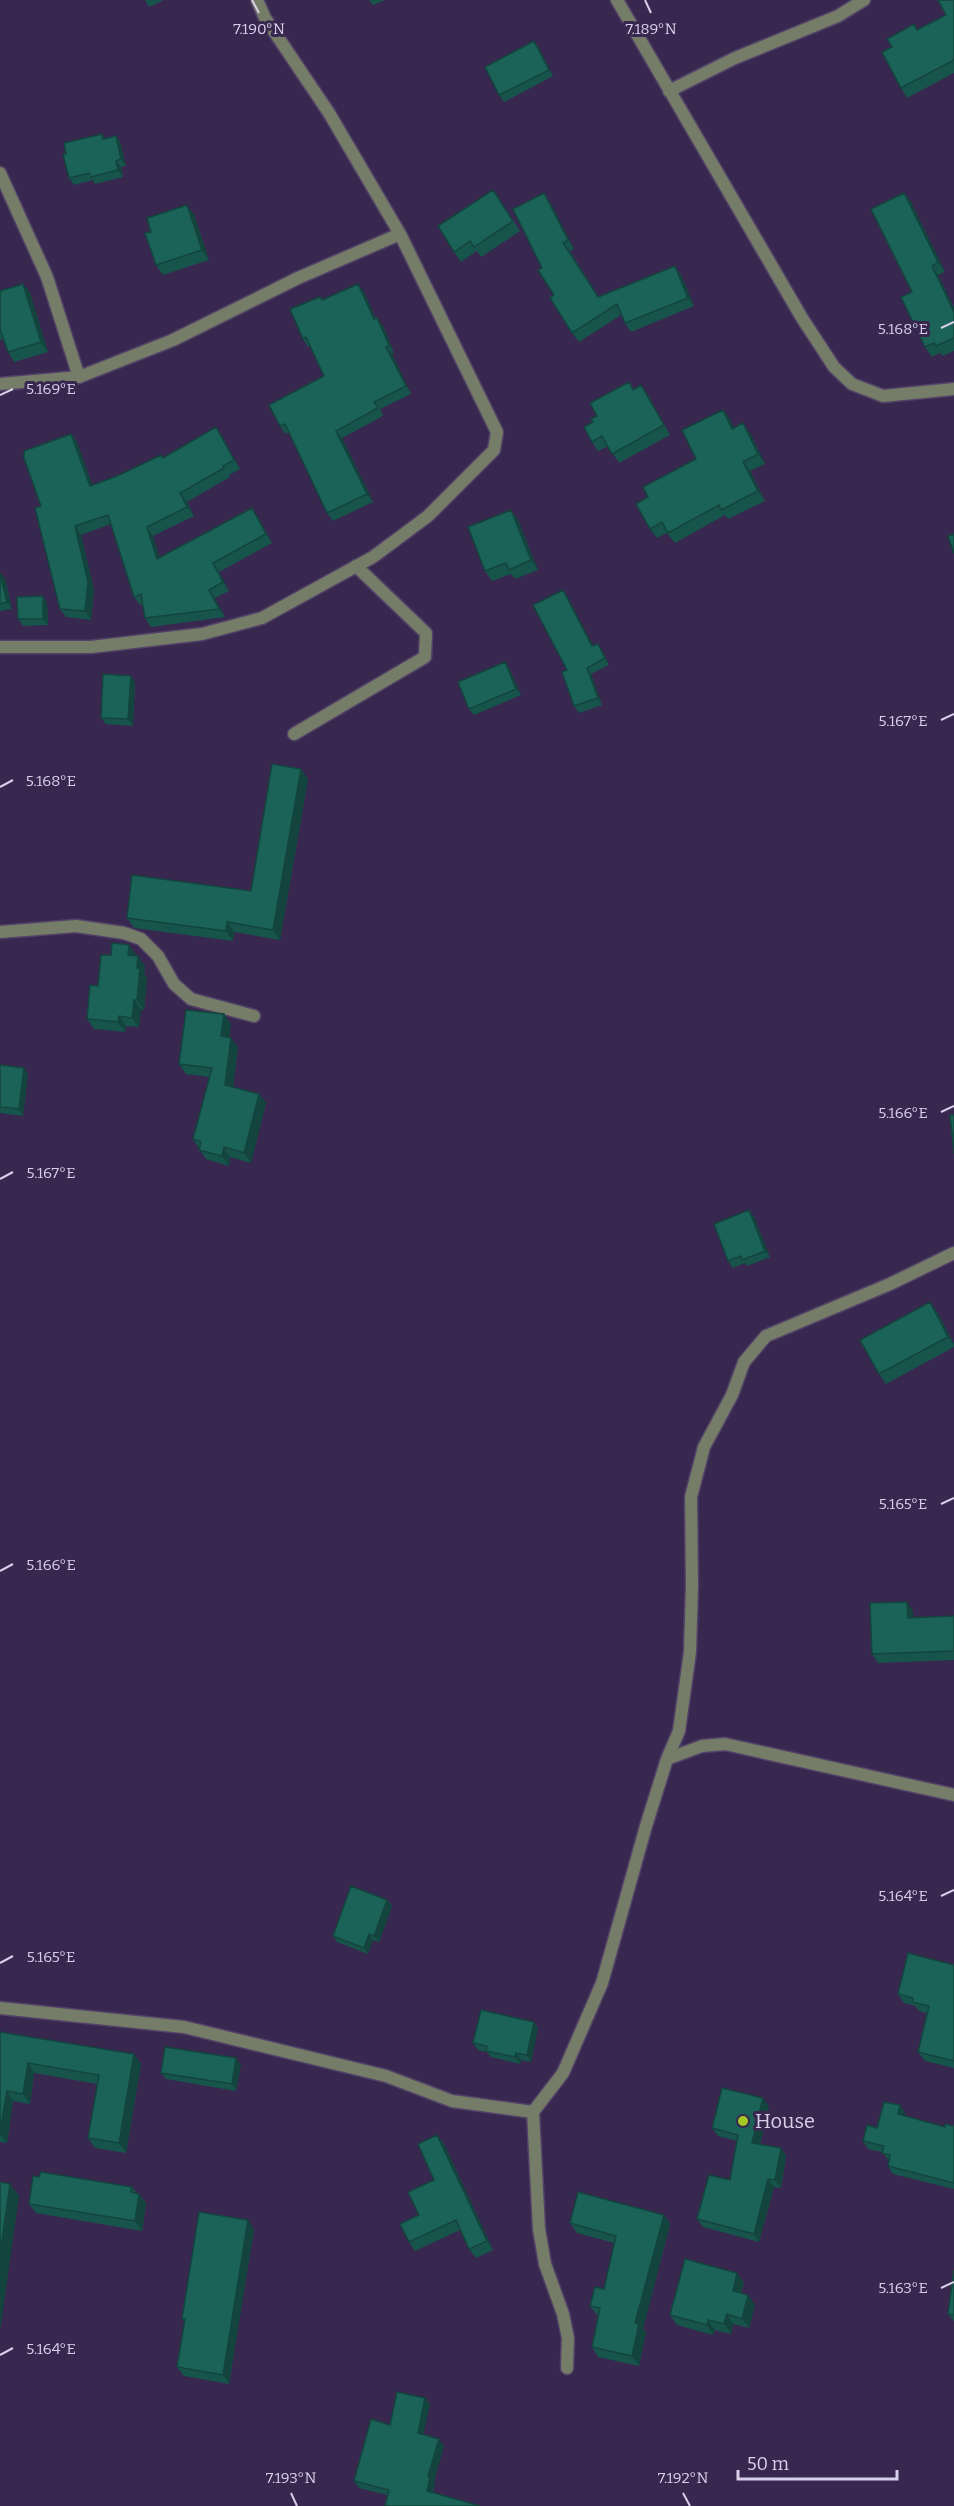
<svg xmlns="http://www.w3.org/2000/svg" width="954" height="2506" font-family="Bitter,serif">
<rect width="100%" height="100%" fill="#38274f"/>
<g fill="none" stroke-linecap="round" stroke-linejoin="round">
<defs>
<path id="service" d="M294,734L425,657L426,633L356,566"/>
<path id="minor" d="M617,0L802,318L834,367L852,384L883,396L954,389
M669,91L735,58L838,16L864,0
M0,173L47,277L79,377
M0,384L79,377L173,340L298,278L400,234
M0,647H91L202,634L262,618L373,557L428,516L494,450L497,432L400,234L329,113L265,18L257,0
M0,932L76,926L124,933L141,939L158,956L174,984L191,999L254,1016
M667,1759L679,1731L690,1652L692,1585L691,1497L704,1447L732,1395L744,1362L766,1336L890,1284L954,1253
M0,2008L184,2027L386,2076L452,2101L533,2112L563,2073L602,1983L646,1826L667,1759L702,1746L725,1744L954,1795
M533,2112L539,2229L545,2264L563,2314L568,2338L567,2368"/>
</defs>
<!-- service casing -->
<use href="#service" stroke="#524267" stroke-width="15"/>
<!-- minor casing -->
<use href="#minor" stroke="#524267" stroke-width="15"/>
<!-- service -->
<use href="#service" stroke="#757c67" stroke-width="12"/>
<!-- minor -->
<use href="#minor" stroke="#757c67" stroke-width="12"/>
</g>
<!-- wall -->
<path fill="#17544c" d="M145,0H164L149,7Z
M369,0H385L373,5Z
M954,0V73L907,98L901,88L892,47L918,29L946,15Z
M539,48L553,76L504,102L499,95Z
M102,134L105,139L116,136L120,142L126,166L121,167L123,177L95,184L93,180L74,185L69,178L66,154Z
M493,190L520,231L481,257L477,251L461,262L454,252Z
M904,193L911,202L945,272L938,275L954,308V351L943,356L940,353L932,357L925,347L912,292Z
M550,202L574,249L570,251L599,297L681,275L694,306L631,332L625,323L621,315L579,342L572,333L542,268Z
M187,205L194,215L209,260L163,275L156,265L151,232Z
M23,284L30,293L48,352L14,362L8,352L4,339L0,340V291Z
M364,292L376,319L377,318L383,326L394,353L392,354L411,394L380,409L383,416L342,438L373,502L333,521L327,513L289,432L285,434L280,426L324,376L310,346L308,347L303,339L320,297L322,300Z
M629,382L634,389L641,385L648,395L670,435L619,463L608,446L598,451L592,442L593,422L597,416Z
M723,410L730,419L734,428L750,433L765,464L750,471L765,501L728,519L725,515L675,543L667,533L657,538L650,529L648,497L696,459Z
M71,434L77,442L92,485L117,476L163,457L222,436L240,469L229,475L230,477L187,502L194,516L153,536L160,558L252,508L258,517L272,543L219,572L229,591L215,598L225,617L151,627L145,618L143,604L140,605L134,597L111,524L81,535L94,590L91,620L66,617L60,609L41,506Z
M518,520L538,570L515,579L511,574L492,581L485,571Z
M0,573L5,579L12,609L0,611Z
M563,590L567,596L593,646L598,644L602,650L609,665L591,674L602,705L579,713L574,706L567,670Z
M47,603L48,625L23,626L18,619Z
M505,662L509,668L521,695L474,715L469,709Z
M135,682L133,726L106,724L101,718Z
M308,779L280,940L234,932L233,941L134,928L127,918L251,891Z
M129,945L136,955V956L145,966L144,974L147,978L144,1010L141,1009L139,1027L126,1026L125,1032L94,1029L87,1019L98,986L111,955Z
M224,1014L231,1024L229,1037L238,1047L233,1087L259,1094L266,1103L251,1163L230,1157L229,1166L206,1159L193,1139L210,1077L186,1074L179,1064Z
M0,1065L24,1068L28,1075L23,1116L0,1113Z
M749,1210L754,1217L770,1257L747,1266L745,1263L733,1268L728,1261Z
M930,1302L937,1312L954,1344V1347L886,1384L879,1374Z
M913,1611V1618L954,1616V1660L878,1663L872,1654Z
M387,1900L392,1906L379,1942L373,1940L368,1954L337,1942L333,1936Z
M954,1965V2068L925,2061L918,2052L928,2014L919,2011L915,2006L904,2003L898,1994Z
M538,2028L531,2062L521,2060L520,2064L491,2057L487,2052L478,2050L473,2043Z
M0,2032L134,2054L141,2064L126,2153L95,2148L88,2138L97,2084L34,2073L30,2104L13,2101L7,2143L0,2142Z
M241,2065L236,2091L166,2079L161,2073Z
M900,2105L905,2113V2116L945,2127L954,2126V2189L893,2174L888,2166L889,2161L882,2152L868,2149L863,2141L877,2128Z
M769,2106L760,2144L781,2148L786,2156L781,2188L774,2187L759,2242L703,2227L697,2219L730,2180L737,2141L718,2136L712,2128Z
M437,2135L444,2144L493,2250L476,2258L469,2249L460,2230L415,2251L409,2242L434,2180Z
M132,2187L137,2193L139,2194L146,2203L142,2231L36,2213L29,2204Z
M664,2215L670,2224L643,2329L646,2333L639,2366L598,2357L592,2347L598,2316L590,2306L604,2289L614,2243L577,2233L570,2223Z
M254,2229L229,2384L184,2376L177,2367L185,2322L182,2319Z
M954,2270V2321L948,2314Z
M744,2282L741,2293L748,2295L755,2305L749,2328L733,2324L731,2334L715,2330L713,2335L677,2325L670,2315Z
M430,2404L423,2435L444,2446L434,2481L435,2483L433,2492L387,2495L359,2488L354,2481L390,2425Z"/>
<!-- shaded-wall -->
<path fill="#13453e" d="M534,41L539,48L553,76L549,70Z
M116,136L120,142L126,166L121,159Z
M116,161L121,167L123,177L118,170Z
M544,193L550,202L574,249L568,240Z
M904,193L911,202L945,272L938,262Z
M187,205L194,215L209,260L202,250Z
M675,266L681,275L694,306L688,298Z
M932,266L938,275L954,308V312Z
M23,284L30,293L48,352L41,342Z
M358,284L364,292L379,327L374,319Z
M377,318L383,326L394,353L389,345Z
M386,347L392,354L411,394L406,386Z
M641,385L648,395L670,435L664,425Z
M723,410L730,419L739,439L732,429Z
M743,423L750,433L765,464L758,454Z
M216,427L222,436L240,469L234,460Z
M336,431L342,438L373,502L367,494Z
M71,434L77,442L96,495L90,486Z
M743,462L750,471L765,501L758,491Z
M180,493L187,502L194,516L187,507Z
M252,508L258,517L272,543L266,534Z
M511,510L518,520L538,570L531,560Z
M75,526L81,535L94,590L91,620L85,611Z
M147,527L153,536L163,568L157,559Z
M213,563L219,572L229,591L223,582Z
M0,573L5,579L12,609L7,602Z
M209,590L215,598L225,617L219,609Z
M563,590L567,596L597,653L592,646Z
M43,596L47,603L48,625L43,619Z
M598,644L602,650L609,665L605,658Z
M505,662L509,668L521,695L516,689Z
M587,668L591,674L602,705L598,698Z
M131,676L135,682L133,726L128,719Z
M301,769L308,779L280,940L273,930Z
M227,922L234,932L233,941L226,931Z
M129,945L136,955L135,965L128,955Z
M138,956L145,966L144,974L147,978L144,1010L137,1000V968Z
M134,1000L141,1009L139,1027L132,1018Z
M224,1014L231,1024L228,1045L221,1036Z
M119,1016L126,1026L125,1032L118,1022Z
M231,1038L238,1047L232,1094L225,1085Z
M24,1068L28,1075L23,1116L19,1109Z
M259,1094L266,1103L251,1163L244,1153Z
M224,1147L230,1157L229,1166L222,1156Z
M749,1210L754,1217L770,1257L765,1251Z
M930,1302L937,1312L954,1345L948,1337Z
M907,1602L913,1611L914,1627L908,1618Z
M387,1900L392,1906L379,1942L374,1936Z
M369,1934L373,1940L368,1954L364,1948Z
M534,2022L538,2028L531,2062L527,2055Z
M516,2053L521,2060L520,2064L515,2057Z
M134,2054L141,2064L126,2153L119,2143Z
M236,2058L241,2065L236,2091L232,2084Z
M28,2063L34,2073L30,2104L23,2094Z
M7,2091L13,2101L7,2143L0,2134V2132Z
M763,2098L769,2106L758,2151L752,2143Z
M900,2105L905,2113L903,2122L898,2114Z
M437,2135L444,2144L493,2250L487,2241Z
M781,2148L786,2156L781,2188L775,2180Z
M768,2179L774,2187L759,2242L754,2234Z
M10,2184L19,2196L0,2332V2255Z
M139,2194L146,2203L142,2231L135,2221Z
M664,2215L670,2224L643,2329L646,2333L639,2366L632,2356L635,2323Z
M248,2220L254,2229L229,2384L223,2375Z
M737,2273L744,2282L739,2300L733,2291Z
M748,2295L755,2305L749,2328L742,2319Z
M727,2314L733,2324L731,2334L724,2324Z
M708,2320L715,2330L713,2335L707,2325Z
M425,2398L430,2404L422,2440L418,2433Z
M439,2439L444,2446L434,2481L435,2483L431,2497L427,2491L428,2476Z"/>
<!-- building -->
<path fill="#1b6258" stroke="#13453e" stroke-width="1.5" d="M938,0H954V60L901,88L882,52L892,47L887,39L914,24L917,30L946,15Z
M534,41L549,70L499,95L485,67Z
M102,134L103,139L116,136L121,159L116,161L118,170L91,177L89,173L69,178L63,154H66L64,143Z
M493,190L513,221L474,247L470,241L454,252L438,226Z
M544,193L568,240L563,243L598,297L675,266L688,298L625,323L617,304L572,333L550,298L554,295L538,270L542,268L513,209Z
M904,193L938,262L932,266L954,312V338L936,346L934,343L925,347L901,297L912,292L871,209Z
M187,205L202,250L156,265L145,233L151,232L147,218Z
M23,284L41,342L8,352L0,329V291Z
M358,284L374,319L377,318L389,345L386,347L406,386L374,402L378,408L336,431L367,494L327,513L285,424L280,426L269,405L324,376L306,337L303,339L290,309L320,297L322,300Z
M629,382L633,390L641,385L664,425L612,454L602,436L592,442L584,427L593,422L591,419L597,416L590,403Z
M723,410L732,429L743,423L758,454L743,462L758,491L721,510L719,505L668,533L662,522L650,529L636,504L648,497L643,487L696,459L682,430Z
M216,427L234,460L223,466L224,468L180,493L187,507L147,527L157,559L252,508L266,534L213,563L223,582L209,590L219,609L145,618L141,594L134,597L108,515L75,526L88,582L85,611L60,609L35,508L41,506L24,458V451L71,434L90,486L117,476L161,455L163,458Z
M511,510L531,560L509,570L506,563L485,571L468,527Z
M954,534V553L948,536Z
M0,573L7,602L0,604Z
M563,590L592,646L598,644L605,658L587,668L598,698L574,706L562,672L567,670L533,605Z
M43,596V619H18L17,597Z
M505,662L516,689L469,709L458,682Z
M103,674L131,676L128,719L101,718Z
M272,764L301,769L273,930L227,922L226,931L127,918L132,875L251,891Z
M112,943L129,945L128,955L138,956L137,968H140L137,1000H134L132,1018L119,1016L118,1022L87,1019L90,985L98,986L101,955H111Z
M186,1010L224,1014L221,1036L231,1038L225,1085L259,1094L244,1153L224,1147L222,1156L199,1150L201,1142L193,1139L212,1068L179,1064Z
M0,1065L24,1068L19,1109L0,1107Z
M950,1115H954V1153Z
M749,1210L765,1251L742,1260L741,1256L728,1261L714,1224Z
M930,1302L948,1337L879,1374L860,1340Z
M907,1602L908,1618L954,1616V1651L872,1654L870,1603Z
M351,1886L387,1900L374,1936L369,1934L364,1948L333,1936Z
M908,1953L954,1965V2061L918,2052L929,2006L912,2002L913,1998L898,1994Z
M481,2010L534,2022L527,2055L516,2053L515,2057L486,2051L487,2046L473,2043Z
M0,2032L134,2054L119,2143L88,2138L99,2075L28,2063L23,2094L7,2091L0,2132Z
M165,2047L236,2058L232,2084L161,2073Z
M722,2088L763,2098L752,2143L781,2148L775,2180L768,2179L754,2234L697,2219L709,2175L730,2180L738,2135L712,2128Z
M884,2102L900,2105L898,2114L945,2127V2124L954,2126V2183L888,2166L890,2155L882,2153L884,2146L863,2141L867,2125L877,2128Z
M437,2135L487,2241L469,2249L456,2220L409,2242L400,2224L419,2215L408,2192L434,2180L418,2144Z
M41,2172L132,2187L131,2192L139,2194L135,2221L29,2204L33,2176L39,2177Z
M0,2182L10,2184L0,2255Z
M578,2192L664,2215L635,2323L639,2324L632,2356L592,2347L600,2308L590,2306L595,2287L604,2289L616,2236L570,2223Z
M199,2212L248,2220L223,2375L177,2367L185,2319H182Z
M685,2259L737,2273L733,2291L748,2295L742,2319L727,2314L724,2324L708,2320L707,2325L670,2315Z
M954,2270V2315L948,2314Z
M397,2392L425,2398L418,2433L439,2439L428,2476L430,2477L427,2491L480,2506H385L389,2490L354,2481L371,2419L390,2425Z"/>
<!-- ticks -->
<path fill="none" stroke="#d8cfe8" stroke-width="2" d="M252,0L259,13M645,0L651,13M941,328L954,322M0,395L13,389M941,720L954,714M0,787L13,780M941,1112L954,1106M0,1179L13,1172M941,1504L954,1498M0,1571L13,1564M941,1896L954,1890M0,1963L13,1956M941,2288L954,2282M0,2355L13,2348M291,2493L297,2506M683,2493L690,2506"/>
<!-- markers -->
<circle fill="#a5c823" stroke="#38274f" stroke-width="2" cx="743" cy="2121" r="6"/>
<g text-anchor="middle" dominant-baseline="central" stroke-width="6" stroke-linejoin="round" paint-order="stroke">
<!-- poi labels -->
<g font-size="20" fill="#d8cfe8" stroke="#38274f" text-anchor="start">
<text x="755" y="2121">House</text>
</g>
</g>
<g font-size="15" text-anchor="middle" fill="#d8cfe8" stroke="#38274f" stroke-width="6" stroke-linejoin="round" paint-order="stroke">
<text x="259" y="34">7.190°N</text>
<text x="651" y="34">7.189°N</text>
<text x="903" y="334">5.168°E</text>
<text x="51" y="394">5.169°E</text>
<text x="903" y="726">5.167°E</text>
<text x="51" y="786">5.168°E</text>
<text x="903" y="1118">5.166°E</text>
<text x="51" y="1178">5.167°E</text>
<text x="903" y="1509">5.165°E</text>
<text x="51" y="1570">5.166°E</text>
<text x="903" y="1901">5.164°E</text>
<text x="51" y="1962">5.165°E</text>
<text x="903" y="2293">5.163°E</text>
<text x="51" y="2354">5.164°E</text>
<text x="291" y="2483">7.193°N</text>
<text x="683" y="2483">7.192°N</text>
</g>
<!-- scale -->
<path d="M738 2470v9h159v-9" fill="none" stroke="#d8cfe8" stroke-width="3"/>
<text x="747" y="2470" font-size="18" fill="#d8cfe8" stroke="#38274f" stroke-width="4.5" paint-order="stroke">50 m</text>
</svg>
